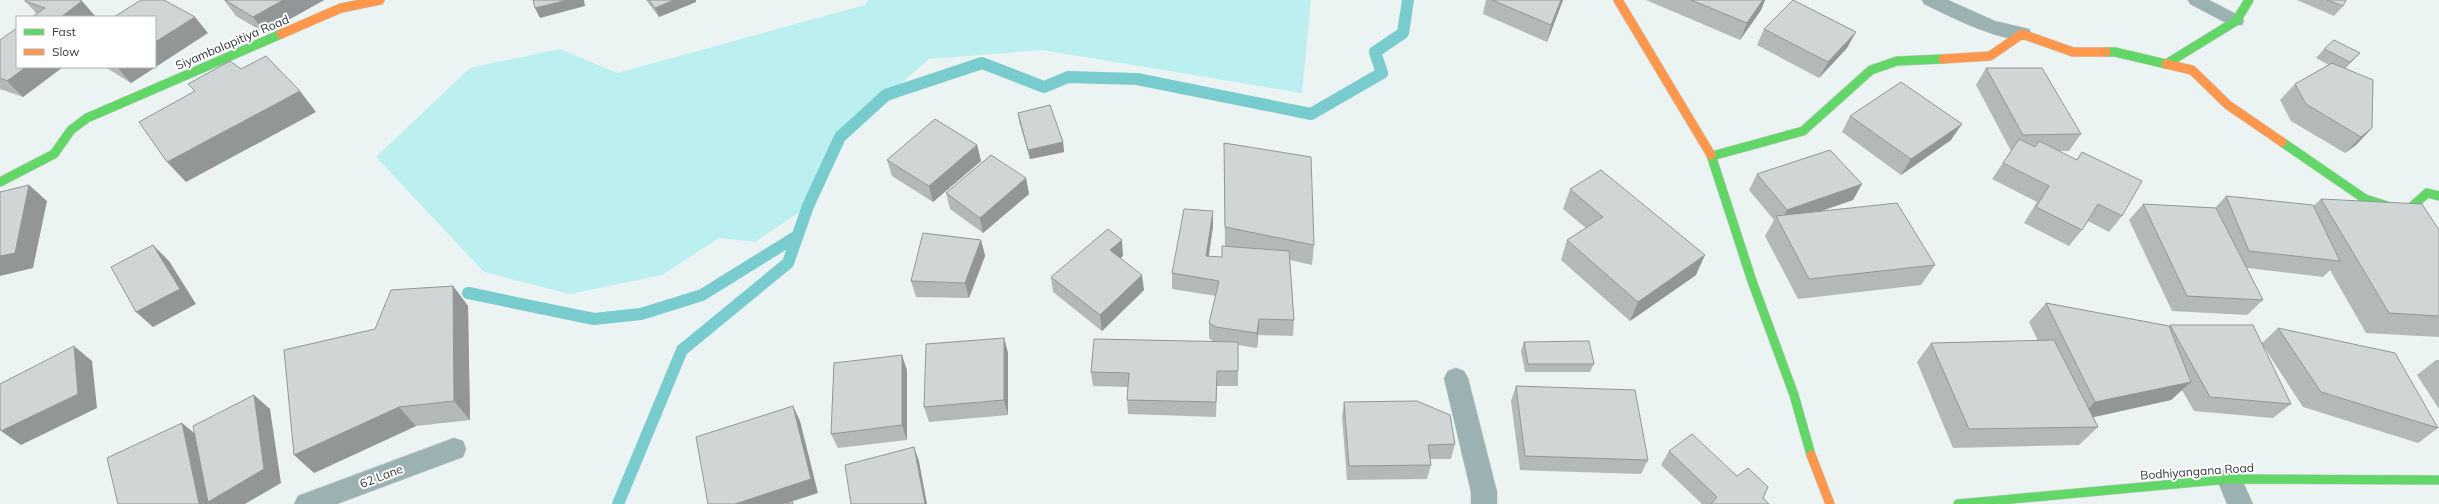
<svg xmlns="http://www.w3.org/2000/svg" width="2439" height="504" font-family="Mulish,sans-serif">
<rect width="100%" height="100%" fill="#ecf3f3"/>
<!-- green -->
<path fill="#bbeff0" d="M868,0H1311L1302,93L1042,50L929,59L840,137L808,206L755,242L719,238L662,275L570,294L484,272L376,157L470,68L560,49L617,73L865,5Z"/>
<g fill="none" stroke-linecap="round" stroke-linejoin="round">
<!-- stream -->
<path stroke="#78ccce" stroke-width="12" d="M468,293L594,319L641,314L702,295L797,236
M618,504L682,350L788,263L808,206L840,137L886,95L982,63L1044,87L1068,77L1137,79L1311,114L1382,73L1375,52L1403,33L1408,0"/>
<defs>
<path id="lane" d="M2188,0H2209L2242,17L2244,21L2242,25H2230L2190,4Z"/>
<path id="street" d="M1922,0H1948L1995,21L2029,29L2032,34L2029,39C2005,45 1947,15 1924,4Z
M1456,368L1464,371L1468,378L1497,492V504H1471V492L1444,378L1448,371Z
M454,438L463,441L466,449L463,457L337,504H294L298,496Z
M2229,468L2238,471L2253,504H2227L2217,479L2220,471Z"/>
<path id="fast" d="M2106,52H2115L2166,64L2236,21L2249,0
M2282,142L2365,199L2406,212L2427,193L2439,196
M1711,155L1752,281L1794,395L1811,455
M1712,156L1803,131L1871,70L1897,61L1943,59
M0,182L54,154L71,130L87,118L281,34
M1958,504L2229,479L2439,480"/>
<path id="slow" d="M1618,0L1711,155
M281,34L341,8L380,0
M1943,59L1990,56L2022,34L2073,52H2106
M2166,64L2192,70L2228,105L2282,142
M1811,455L1830,504"/>
</defs>
<!-- lane casing -->
<use href="#lane" stroke="#c8cdcd" stroke-width="1"/>
<!-- street casing -->
<use href="#street" stroke="#c8cdcd" stroke-width="1"/>
<!-- fast casing -->
<use href="#fast" stroke="#c8cdcd" stroke-width="10"/>
<!-- slow casing -->
<use href="#slow" stroke="#c8cdcd" stroke-width="10"/>
<!-- lane -->
<use href="#lane" fill="#9cb2b2" fill-rule="evenodd"/>
<!-- street -->
<use href="#street" fill="#9cb2b2" fill-rule="evenodd"/>
<!-- fast -->
<use href="#fast" stroke="#63d668" stroke-width="9"/>
<!-- slow -->
<use href="#slow" stroke="#ff974d" stroke-width="9"/>
</g>
<!-- wall -->
<path fill="#b3b8b8" d="M79,0L37,14L25,1Z
M224,0H324L265,33L236,16Z
M646,0H696V2L659,17Z
M1486,0H1563L1547,42L1483,14Z
M1646,0H1765L1761,10L1740,40Z
M2297,0H2346L2343,6L2334,16Z
M1764,29L1847,48L1819,78L1757,45Z
M208,33L131,83L105,67H155Z
M0,40L17,67H63L23,97L0,89Z
M2324,49L2360,53L2345,68L2372,128L2356,145L2345,153L2291,121L2280,100L2295,84L2329,65L2316,58Z
M1986,68L2081,134L2069,151H2058L2077,160L2082,152L2122,216L2109,232L2088,221L2082,230L2069,246L2024,223L2037,202L1992,179L2011,151L1976,85Z
M1018,113L1063,142L1064,152L1030,159L1019,122Z
M1850,116L1951,140L1901,175L1842,132Z
M1224,143L1314,245L1312,265L1290,260L1294,320L1293,336L1258,335L1257,348L1238,345V386H1217L1216,417L1128,414L1127,400L1128,387L1093,386L1091,372L1214,342L1209,338V323L1216,296L1172,289V273L1213,211V226L1209,256L1222,257L1225,247Z
M977,145L981,161L933,202L892,176L887,160Z
M1757,174L1853,200L1820,211L1935,265L1921,285L1798,299L1765,236L1774,220L1749,190Z
M1026,178L1029,194L983,233L950,209L946,193Z
M1570,189L1696,275L1630,321L1561,260L1567,240L1586,228L1563,209Z
M2226,196L2313,206L2321,199L2439,230V337L2366,333L2330,270L2323,277L2247,268L2263,300L2247,315L2172,311L2129,220L2143,204L2215,208Z
M981,240L985,256L969,298L916,297L911,281Z
M1123,256L1120,258L1144,290L1102,331L1053,292L1051,277Z
M453,286L468,306L470,420L416,426L314,473L375,329Z
M2046,303L2169,327L2170,325L2262,343L2278,328L2438,428L2418,443L2303,407L2262,344L2291,404L2273,418L2194,411L2182,390L2171,400L2093,417L2098,427L2079,445L1953,448L1917,362L1931,343L2038,341L2029,322Z
M1004,338L1008,353V415L929,422L924,407Z
M1524,342L1594,364L1590,372H1525L1521,351Z
M2436,360H2439V409L2417,375Z
M907,370V440L838,448L831,434Z
M1516,386L1648,460L1641,474L1520,470L1511,401Z
M1344,402L1455,444L1451,459H1430L1431,465L1427,479L1347,480L1342,417Z
M1669,451L1737,476L1763,498L1769,504H1702L1661,465Z"/>
<!-- shaded-wall -->
<path fill="#929696" d="M283,0H324L265,33L253,17Z
M567,0H584L585,6L540,18L535,8Z
M674,0H696V2L659,17L655,8Z
M1561,0H1563L1547,42L1551,25Z
M1763,0H1765L1761,10L1740,40L1747,23Z
M82,1L96,17H61Z
M195,17L208,33L131,83L117,67H155V42Z
M1856,32L1847,48L1819,78L1828,62Z
M2360,53L2341,72L2350,62Z
M26,67H63L23,97L7,81Z
M300,91L316,112L186,182L167,162Z
M1962,124L1951,140L1901,175L1911,159Z
M2372,128L2356,145L2345,153L2361,137Z
M1063,142L1064,152L1030,159L1028,150Z
M977,145L981,161L933,202L929,186Z
M1026,178L1029,194L983,233L980,218Z
M1862,184L1853,200L1781,225L1780,223L1787,210Z
M29,185L47,201L33,268L0,276V256Z
M1213,211V226L1206,272V256Z
M981,240L985,256L969,298L965,283Z
M1122,240L1123,256L1111,266L1110,250Z
M153,245L169,261L196,304L153,327L136,312Z
M1705,255L1696,275L1630,321L1638,302Z
M1142,275L1144,290L1102,331L1100,315Z
M453,286L468,306L470,420L454,401Z
M1259,319L1258,335L1257,348V333Z
M1004,338L1008,353V415L1004,400Z
M74,346L92,361L97,408L21,445L1,431Z
M902,355L907,370V440L902,425Z
M2191,382L2171,400L2076,421L2095,402Z
M254,395L270,409L281,483L245,504H199L182,423L199,437Z
M793,406L800,421L818,493L784,504H735Z
M399,407L416,426L314,473L294,455Z
M914,447L919,461L927,504H925Z"/>
<!-- building -->
<path fill="#d0d6d6" stroke="#929696" d="M25,0H79L82,1L61,17H32L45,8L25,1Z
M141,0H164L195,17L155,42V17H114Z
M225,0H283L253,17Z
M533,0H567L535,8Z
M649,0H674L655,8Z
M1492,0H1561L1551,25Z
M1691,0H1763L1747,23Z
M1793,0L1856,32L1828,62L1764,29Z
M2327,0H2346L2343,6Z
M17,28V67H26L7,81L0,78V40Z
M2334,40L2360,53L2350,62L2324,49Z
M266,56L300,91L167,162L139,122L195,91L188,84L230,61L241,69Z
M2332,63L2373,80L2372,128L2361,137L2306,104L2295,84Z
M1986,68H2042L2081,134L2023,135Z
M1901,82L1962,124L1911,159L1850,116Z
M1050,105L1063,142L1028,150L1018,113Z
M935,119L977,145L929,186L887,160Z
M2019,139L2035,147L2039,141L2077,160L2082,152L2142,181L2122,216L2098,204L2082,230L2036,207L2049,186L2003,163Z
M1224,143L1311,157L1314,245L1225,227Z
M1830,150L1862,184L1787,210L1757,174Z
M991,155L1026,178L980,218L946,193Z
M1601,170L1705,255L1638,302L1567,240L1603,217L1570,189Z
M29,185L15,253L0,256V192Z
M2226,196L2313,205L2340,261L2249,251Z
M2321,199L2422,204L2439,230V316L2389,313Z
M1897,203L1935,265L1809,279L1776,216Z
M2143,204L2216,208L2263,300L2187,296Z
M1184,209L1213,211L1206,256L1222,257V246L1289,251L1294,320L1259,319L1257,333L1216,327L1209,323L1219,281L1172,273Z
M1108,229L1122,240L1110,250L1142,275L1100,315L1051,277Z
M923,233L981,240L965,283L911,281Z
M153,245L180,289L136,312L111,267Z
M453,286L454,401L399,407L294,455L284,350L375,329L391,290Z
M2046,303L2169,326L2191,382L2095,402Z
M2170,325H2253L2291,404L2210,397Z
M2278,328L2395,353L2438,428L2321,392Z
M1004,338V400L924,407L926,344Z
M1094,339L1238,342V371H1217L1216,402L1127,400L1129,373L1091,372Z
M2054,340L2098,427L1969,429L1931,343Z
M1589,341L1594,364H1528L1524,342Z
M74,346L78,394L1,431L0,428V384Z
M902,355V425L831,434L834,363Z
M1516,386L1635,390L1648,460L1525,456Z
M254,395L264,469L208,502L193,426Z
M1417,401L1450,415L1455,444L1428,445L1431,465L1349,466L1344,402Z
M793,406L811,479L735,504H708L696,437Z
M182,423L199,504H118L107,458Z
M1692,434L1737,476L1748,468L1768,487L1763,498L1769,504H1711L1717,497L1669,451Z
M914,447L925,504H851L845,465Z
M792,501L793,504H786Z"/>
<g text-anchor="middle" dominant-baseline="central" stroke-width="4" stroke-linejoin="round" paint-order="stroke">
<!-- street labels -->
<g font-size="12" fill="#343939" stroke="#fff">
<text transform="translate(232 42) rotate(-23)">Siyambalapitiya Road</text>
<text transform="translate(2197 471) rotate(-4)">Bodhiyangana Road</text>
<text transform="translate(381 476) rotate(-21)">62 Lane</text>
</g>
</g>
<!-- legend -->
<rect x="16" y="16" width="140" height="52" fill="#ffffff" stroke="#aeb0b0"/>
<rect x="24" y="29" width="20" height="6" fill="#63d668" stroke="#aeb0b0"/>
<text x="52" y="36" font-size="12" fill="#343939">Fast</text>
<rect x="24" y="49" width="20" height="6" fill="#ff974d" stroke="#aeb0b0"/>
<text x="52" y="56" font-size="12" fill="#343939">Slow</text>
</svg>
